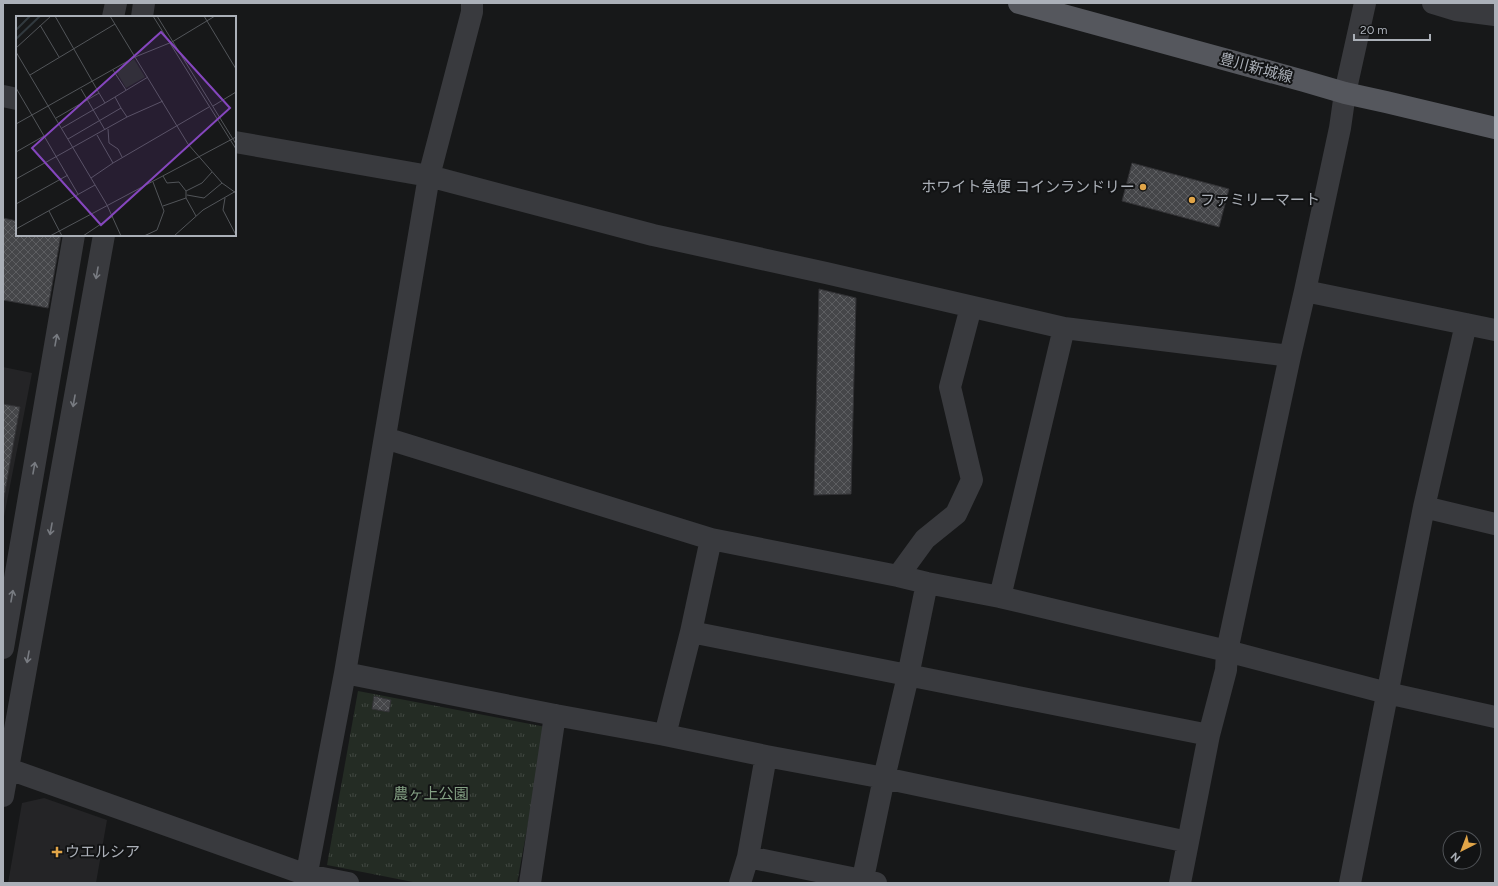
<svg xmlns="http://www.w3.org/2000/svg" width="1498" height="886" font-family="Figtree,'Noto Sans JP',sans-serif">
<defs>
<pattern id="grass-tufts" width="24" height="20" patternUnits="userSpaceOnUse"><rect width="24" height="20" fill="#242c24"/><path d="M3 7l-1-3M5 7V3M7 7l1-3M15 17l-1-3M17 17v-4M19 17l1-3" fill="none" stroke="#414842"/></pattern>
<pattern id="building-cross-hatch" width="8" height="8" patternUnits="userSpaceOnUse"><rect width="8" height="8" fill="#454649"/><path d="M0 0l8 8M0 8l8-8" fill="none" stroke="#5d5e61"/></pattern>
</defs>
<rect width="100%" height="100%" fill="#171819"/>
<!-- built -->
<path fill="#242426" d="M3,367L32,373L3,522Z
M44,798L107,820L96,883H8L22,803Z"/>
<!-- grass -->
<path fill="url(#grass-tufts)" d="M358,691L546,727L517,883H418L327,865Z"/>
<!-- building -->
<path fill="url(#building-cross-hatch)" stroke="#323235" d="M1132,163L1229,189L1219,227L1122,201Z
M3,218L17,221V235H61L48,308L3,300Z
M819,289L856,298L851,494L814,495Z
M3,404L20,407L3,503Z
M374,696L391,700L389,712L372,709Z"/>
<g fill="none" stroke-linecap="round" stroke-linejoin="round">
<!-- minor -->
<path stroke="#393a3e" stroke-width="22" d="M1433,3L1456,10L1495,15
M113,17L116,3
M142,17L144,3
M3,96L17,99
M235,142L429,176L653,235L826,273L1064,328L1290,356
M1305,291L1495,330
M385,438L711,539L898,576L927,583L1000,597L1227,651L1387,693L1495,717
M1424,507L1495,524
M711,539L691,632L1209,735
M898,576L925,539L956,514L972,480L950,387L971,307
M1000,597L1064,328
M691,632L665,735L766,756
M3,648L74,235
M345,673L555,715L665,735
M3,767L307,875L348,883
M3,796L104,235
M748,857L766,756L884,778L1188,842
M305,883L345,673L429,176L472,12V3
M530,883L555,715
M740,883L748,857L876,883
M862,883L884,778L908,676L927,583
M1180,883L1209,735L1226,670L1227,651L1290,356L1305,291L1340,128L1345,93L1365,3
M1350,883L1424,507L1466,324"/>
<!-- major -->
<path stroke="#55575d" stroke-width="22" d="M1019,3L1304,81L1345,93L1386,102L1495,128"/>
</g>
<!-- one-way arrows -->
<defs><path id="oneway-shaft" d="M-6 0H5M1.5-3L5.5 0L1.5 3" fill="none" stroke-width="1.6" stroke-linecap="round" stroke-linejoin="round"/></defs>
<g stroke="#787b81">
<use href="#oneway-shaft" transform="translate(97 273) rotate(100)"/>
<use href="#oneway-shaft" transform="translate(56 340) rotate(-80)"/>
<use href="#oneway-shaft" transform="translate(74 401) rotate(100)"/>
<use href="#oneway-shaft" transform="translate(34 468) rotate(-80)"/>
<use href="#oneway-shaft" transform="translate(51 529) rotate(100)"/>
<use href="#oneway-shaft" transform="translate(12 596) rotate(-80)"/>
<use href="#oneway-shaft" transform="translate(28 657) rotate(100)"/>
</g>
<!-- markers -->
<g fill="#e1a548" stroke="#121314" stroke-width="1.5">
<circle cx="1143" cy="187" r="4"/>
<circle cx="1192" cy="200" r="4"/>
<path d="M55 846h4v4h4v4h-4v4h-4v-4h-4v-4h4z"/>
</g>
<g text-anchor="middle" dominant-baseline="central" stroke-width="4" stroke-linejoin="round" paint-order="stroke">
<!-- street labels -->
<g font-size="15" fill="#abb0b8" stroke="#121314">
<text transform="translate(1256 68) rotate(15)">豊川新城線</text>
</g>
<!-- poi labels -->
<g font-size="15" fill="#abb0b8" stroke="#121314" text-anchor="start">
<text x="1135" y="187" text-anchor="end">ホワイト急便 コインランドリー</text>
<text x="1200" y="200">ファミリーマート</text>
<text x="65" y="852">ウエルシア</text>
</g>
<!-- park labels -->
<g font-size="15" fill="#84a184" stroke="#121314">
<text x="431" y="794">農ヶ上公園</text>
</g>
</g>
<!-- overview -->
<g transform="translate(16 16)">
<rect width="220" height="220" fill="#171819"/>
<path d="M118,43L129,61L110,72L100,55Z" fill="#242c24"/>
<path fill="none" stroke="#31393e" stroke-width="2" d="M0,14L14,0M0,23L24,0"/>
<path fill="none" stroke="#525559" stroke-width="1" d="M39,0L83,77L40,102M94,0L172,128L206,167L220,177M137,0L220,133M141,0L220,128M188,0L220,53M24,9L43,41M0,32L35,0M0,36L91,189L105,220M97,54L110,74M14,59L99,8M0,72L62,178M65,73L89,114M99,81L132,61M89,87L99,81L105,92M197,90L220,76M0,108L119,41L156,26L199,0M46,112L89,87L83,77M92,113L93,127L102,133L106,141M81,119L97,147M52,123L105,92L111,101M0,136L28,120M147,160L151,167L163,166L170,175M75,162L97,147L193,91M0,163L111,101L147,85M171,179L188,182L206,167M209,182L207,194L220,219L217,220M0,188L52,159M147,190L170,182M33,195L46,220M180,200L170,182V175L186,167L196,156M0,213L79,169M34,220L220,121M67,220L97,200M128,220L141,214L148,195L137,166M158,220L187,194L220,175"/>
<path fill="#8546be" fill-opacity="0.15" stroke="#8546be" stroke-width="2" d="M145,16L214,92L85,209L16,132Z"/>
<rect width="220" height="220" fill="none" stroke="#abb0b8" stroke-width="2"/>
</g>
<!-- border -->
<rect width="1498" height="886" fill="none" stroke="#abb0b8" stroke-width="8"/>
<!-- north arrow -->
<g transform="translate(1462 850) rotate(222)"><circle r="19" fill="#121314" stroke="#4f5256"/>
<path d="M0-3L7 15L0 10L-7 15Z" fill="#e1a548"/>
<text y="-6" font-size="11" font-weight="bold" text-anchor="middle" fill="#abb0b8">N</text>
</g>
<!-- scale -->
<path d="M1354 34v6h76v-6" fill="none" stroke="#abb0b8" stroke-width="2"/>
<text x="1360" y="34" font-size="12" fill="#abb0b8" stroke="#121314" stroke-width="3" paint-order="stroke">20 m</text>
</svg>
